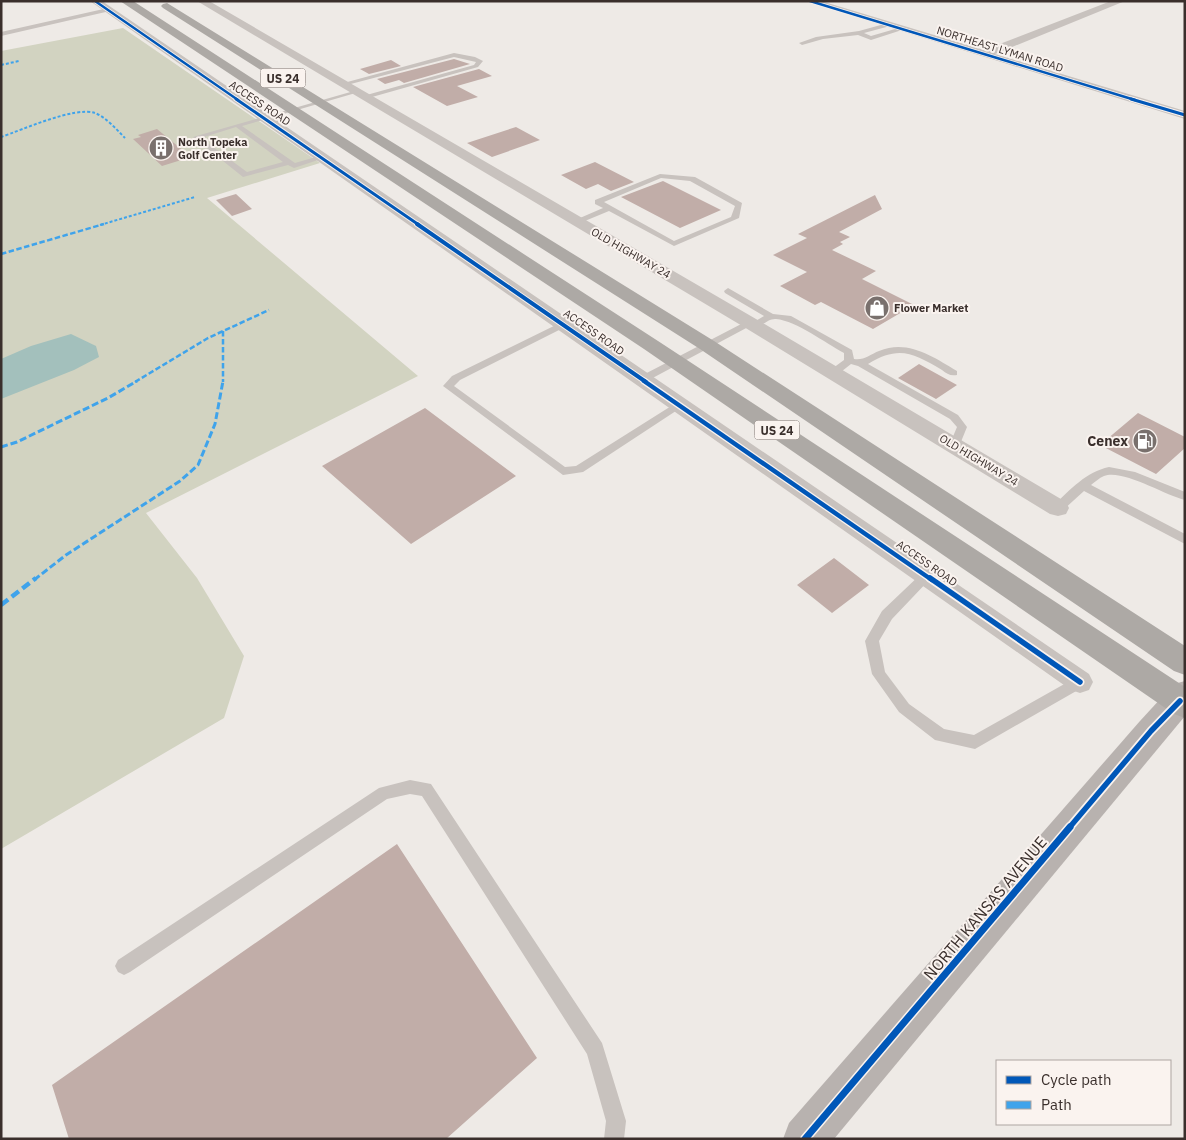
<svg xmlns="http://www.w3.org/2000/svg" width="1186" height="1140" font-family="'IBM Plex Sans',sans-serif">
<rect width="100%" height="100%" fill="#eeeae6"/>
<!-- green -->
<path fill="#d2d3c1" d="M123,28L320,163L207,198L418,376L146,513L197,578L244,656L224,718L1,849V51Z"/>
<!-- water -->
<path fill="#a3c0bc" d="M71,334L96,346L99,357L74,370L1,399V359L31,346Z"/>
<!-- building -->
<path fill="#c1ada8" d="M454,59L470,64L404,83L399,80L385,84L377,79Z
M391,60L401,66L369,74L360,69Z
M479,69L492,76L457,86L478,97L447,106L413,87Z
M516,127L540,140L492,157L467,143Z
M157,129L191,157L162,166L133,139L141,137L138,135Z
M595,162L634,182L611,191L598,184L586,189L561,175Z
M663,181L721,210L680,228L621,197Z
M236,194L252,209L232,216L216,200Z
M875,195L882,209L839,232L850,237L840,242L843,244L832,250L876,271L862,279L914,305L873,329L821,302L815,305L780,286L807,272L773,255L807,238L798,234Z
M919,364L957,385L936,399L898,378Z
M425,408L516,476L411,544L322,466Z
M1138,413L1185,437V448L1156,474L1100,445Z
M834,558L869,585L832,613L797,585Z
M397,844L537,1058L446,1139H69L52,1085Z"/>
<g fill="none" stroke-linecap="round" stroke-linejoin="round">
<!-- lane -->
<path fill="#c8c2be" fill-rule="evenodd" d="M108,8L110,11L1,36V32Z
M888,23L890,26L864,33L871,36L902,27L905,29L871,40L858,35L823,39L802,45L799,43L816,37L859,31Z
M454,53L475,57L483,61L478,67L365,99L363,98V96L474,65L476,62L454,57L343,86L340,84Z
M354,91L359,92L242,126L295,163L323,155L327,157L294,168L288,165L243,177L193,137ZM236,127L283,162L247,172L201,138Z
M660,174L695,177L742,203L739,218L674,246L609,211L580,223L573,221L603,208L595,204V200ZM661,178L690,181L735,206L731,217L674,241L604,202Z
M728,288L773,314L791,316L852,350L854,359C863,361 871,354 879,351C908,339 933,357 957,371V375C950,376 947,374 942,370C913,353 899,345 868,364L958,415L967,427L958,449L954,450L949,446L957,427L950,419L858,366L851,364L837,375H829V371L844,360V353C825,343 797,321 776,319C767,318 760,330 750,326L647,381H639V377L747,321L754,322L764,316L725,293L724,291Z
M564,321L569,324L567,326L460,380L454,386L565,467L576,466L676,403H684L685,405L583,472L563,475L443,386L452,376Z
M1109,467L1135,472L1185,492V500C1164,495 1123,469 1104,476C1099,478 1095,482 1091,485L1185,534V544L1084,491L1062,511H1054L1052,508L1054,505C1071,489 1086,472 1109,467Z
M927,570L931,572L933,575L931,578L892,619L879,641L885,672L909,704L944,729L974,735L1075,678L1080,676L1085,678L1087,682L1085,686L975,749L935,740L899,712L872,674L865,641L882,611L923,572Z
M410,780L431,784L602,1043L626,1121L624,1139H604L606,1121L587,1054L422,796L410,794L387,799L130,972L124,975L118,972L115,966L118,960L379,788Z"/>
<!-- street -->
<path fill="#c8c2be" fill-rule="evenodd" d="M90,1H102L1089,674L1093,682L1089,690L1080,693L1071,690Z
M197,1H209L756,319L1066,502L1069,508L1066,514L1058,516L1050,514L744,327Z
M805,1H821L984,50L1111,1H1125L995,54L1185,111V119Z"/>
<!-- secondary -->
<path fill="#b8b2af" fill-rule="evenodd" d="M1185,681V716L834,1139H783L789,1123L1140,721L1174,684Z"/>
<!-- highway -->
<path fill="#ada9a5" fill-rule="evenodd" d="M120,1H133L658,341L1185,687V718L1174,714L644,349Z
M167,3L714,341L1185,646V675L1174,671L700,349L163,8L161,6L163,4Z"/>
<!-- quiet-far3 -->
<path stroke="#3fa3eb" stroke-width="2" stroke-dasharray="3 2" stroke-linecap="butt" d="M1,65L19,61
M1,137C22,130 75,106 95,113C107,118 116,129 125,138
M100,225L195,197"/>
<!-- quiet-far2 -->
<path stroke="#3fa3eb" stroke-width="2.5" stroke-dasharray="5.5 2.5" stroke-linecap="butt" d="M1,254L104,224
M223,331V382
M135,382L208,338L269,310"/>
<!-- quiet-far1 -->
<path stroke="#3fa3eb" stroke-width="3" stroke-dasharray="7 3" stroke-linecap="butt" d="M1,447L17,442L108,398L137,381
M34,580L66,555L180,481L198,465L215,424L223,381"/>
<!-- quiet -->
<path stroke="#3fa3eb" stroke-width="4.5" stroke-dasharray="9 4.5" stroke-linecap="butt" d="M1,605L36,578"/>
<defs>
<path id="cycleway-far5" d="M95,1L238,100
M810,1L1135,100"/>
<path id="cycleway-far4" d="M236,99L419,225
M1131,99L1185,115"/>
<path id="cycleway-far3" d="M417,224L646,382"/>
<path id="cycleway-far2" d="M644,381L932,580"/>
<path id="cycleway-far1" d="M930,578L1080,682
M1069,828L1151,731L1180,701"/>
<path id="cycleway" d="M805,1139L1070,827"/>
</defs>
<!-- cycleway-far5 casing -->
<use href="#cycleway-far5" stroke="#faf3ef" stroke-width="4"/>
<!-- cycleway-far4 casing -->
<use href="#cycleway-far4" stroke="#faf3ef" stroke-width="5"/>
<!-- cycleway-far3 casing -->
<use href="#cycleway-far3" stroke="#faf3ef" stroke-width="6"/>
<!-- cycleway-far2 casing -->
<use href="#cycleway-far2" stroke="#faf3ef" stroke-width="7"/>
<!-- cycleway-far1 casing -->
<use href="#cycleway-far1" stroke="#faf3ef" stroke-width="9"/>
<!-- cycleway casing -->
<use href="#cycleway" stroke="#faf3ef" stroke-width="10"/>
<!-- cycleway-far5 -->
<use href="#cycleway-far5" stroke="#0057b8" stroke-width="2.5"/>
<!-- cycleway-far4 -->
<use href="#cycleway-far4" stroke="#0057b8" stroke-width="3"/>
<!-- cycleway-far3 -->
<use href="#cycleway-far3" stroke="#0057b8" stroke-width="4"/>
<!-- cycleway-far2 -->
<use href="#cycleway-far2" stroke="#0057b8" stroke-width="4.5"/>
<!-- cycleway-far1 -->
<use href="#cycleway-far1" stroke="#0057b8" stroke-width="5.5"/>
<!-- cycleway -->
<use href="#cycleway" stroke="#0057b8" stroke-width="7"/>
</g>
<!-- icons -->
<defs>
<symbol id="building-disc" viewBox="-11 -11 22 22"><circle r="9.5" fill="#79706d" stroke="#faf3ef"/><path d="M-4-6H4V6H1V3H-1V6H-4ZM-2.5-4.3h1.7v1.8h-1.7ZM.8-4.3h1.7v1.8H.8ZM-2.5-1h1.7V.8h-1.7ZM.8-1h1.7V.8H.8Z" fill="#fff"/></symbol>
<symbol id="shop-disc" viewBox="-11 -11 22 22"><circle r="9.5" fill="#79706d" stroke="#faf3ef"/><path d="M-5-2.5h2.3a2.7 3.5 0 0 1 5.4 0H5L5.5 6h-11ZM-1.5-2.5h3a1.5 2.3 0 0 0-3 0Z" fill="#fff"/></symbol>
<symbol id="fuel-disc" viewBox="-11 -11 22 22"><circle r="9.5" fill="#79706d" stroke="#faf3ef"/><path d="M-5.5-6h7V0h2V4h1.3V-2.5L3-4.5l.8-.8L6-3V5H2.5V1h-1V6h-7ZM-4.2-4.7v3.2H.2V-4.7Z" fill="#fff"/></symbol>
</defs>
<g fill-rule="evenodd">
<use href="#building-disc" x="147" y="134" width="28" height="28"/>
<use href="#shop-disc" x="863" y="294" width="28" height="28"/>
<use href="#fuel-disc" x="1131" y="427" width="28" height="28"/>
</g>
<g text-anchor="middle" dominant-baseline="central" stroke-width="4" stroke-linejoin="round" paint-order="stroke">
<!-- far-street labels -->
<g font-size="11" fill="#3a2f2c" stroke="#faf3ef">
<text transform="translate(1000 49) rotate(17)">NORTHEAST LYMAN ROAD</text>
<text transform="translate(260 103) rotate(34)">ACCESS ROAD</text>
<text transform="translate(631 253) rotate(30)">OLD HIGHWAY 24</text>
<text transform="translate(594 332) rotate(35)">ACCESS ROAD</text>
<text transform="translate(979 460) rotate(31)">OLD HIGHWAY 24</text>
<text transform="translate(927 563) rotate(35)">ACCESS ROAD</text>
</g>
<!-- far-poi labels -->
<g font-size="11" font-weight="bold" fill="#3a2f2c" stroke="#faf3ef" text-anchor="start">
<text x="178" y="142">North Topeka<tspan x="178" dy="13">Golf Center</tspan></text>
<text x="894" y="308">Flower Market</text>
</g>
<!-- shield labels -->
<g fill="#faf3ef" stroke="#746a66" stroke-width="1">
<rect x="260.5" y="68.5" width="45" height="19" rx="4"/>
<rect x="754.5" y="420.5" width="45" height="19" rx="4"/>
</g>
<g font-size="12" font-weight="bold" fill="#3a2f2c">
<text x="283" y="78">US 24</text>
<text x="777" y="430">US 24</text>
</g>
<!-- poi labels -->
<g font-size="14" font-weight="bold" fill="#3a2f2c" stroke="#faf3ef" text-anchor="end">
<text x="1128" y="441">Cenex</text>
</g>
<!-- near-street labels -->
<g font-size="16" fill="#3a2f2c" stroke="#faf3ef">
<text transform="translate(985 908) rotate(-50)">NORTH KANSAS AVENUE</text>
</g>
</g>
<!-- border -->
<rect width="1186" height="1140" fill="none" stroke="#3a2f2c" stroke-width="5"/>
<!-- legend -->
<rect x="996" y="1060" width="175" height="65" fill="#faf3ef" stroke="#ada5a1"/>
<rect x="1006" y="1076" width="25" height="8" fill="#0057b8" stroke="#ada5a1"/>
<text x="1041" y="1085" font-size="15" fill="#3a2f2c">Cycle path</text>
<rect x="1006" y="1101" width="25" height="8" fill="#3fa3eb" stroke="#ada5a1"/>
<text x="1041" y="1110" font-size="15" fill="#3a2f2c">Path</text>
</svg>
